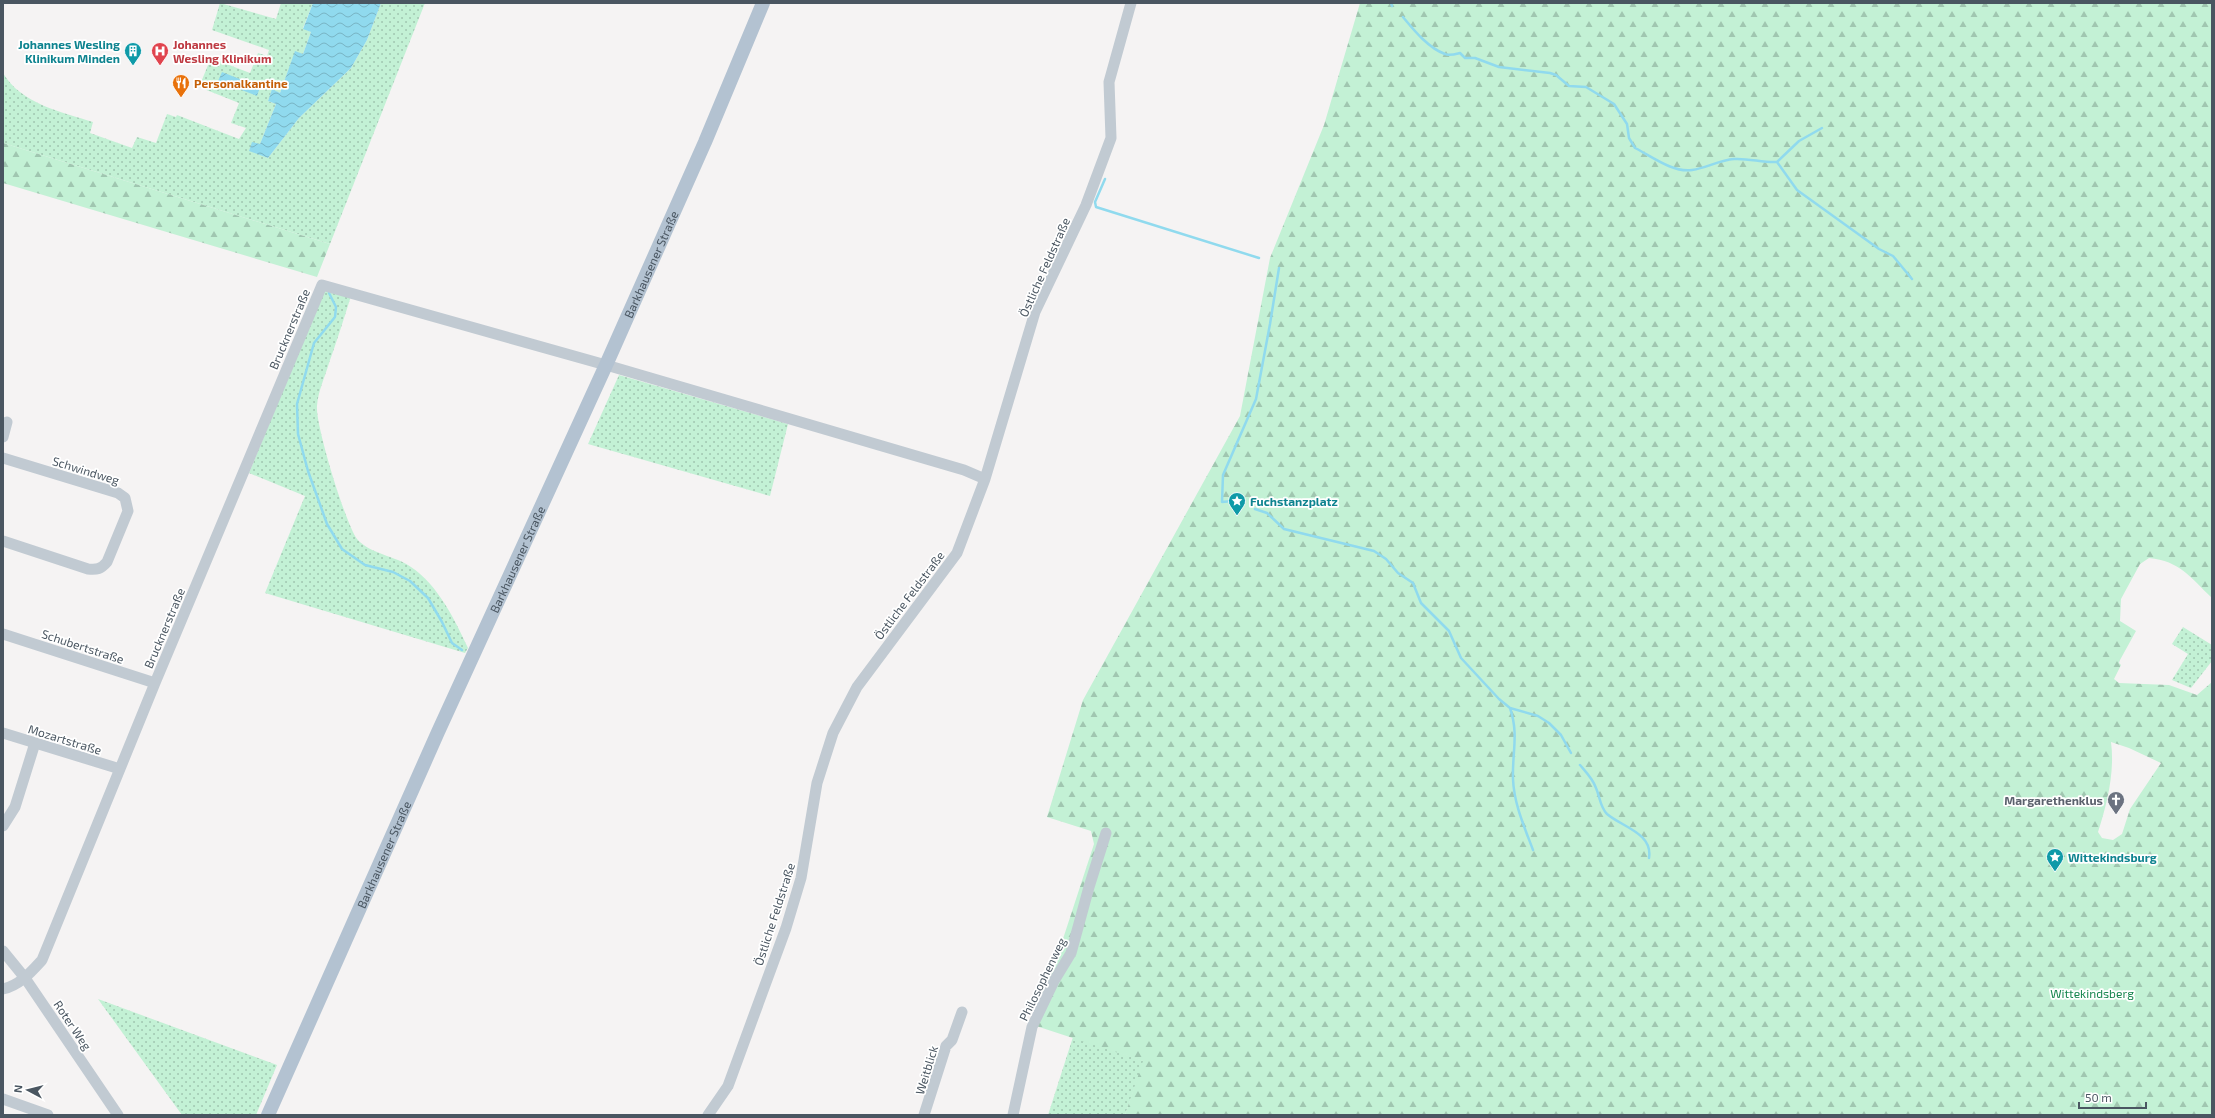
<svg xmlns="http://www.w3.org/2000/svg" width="2215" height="1118" font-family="'Exo 2',sans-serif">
<defs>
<pattern id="grass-dots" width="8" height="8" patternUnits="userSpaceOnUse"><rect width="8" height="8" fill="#c3f1d5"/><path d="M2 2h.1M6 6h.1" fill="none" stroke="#a0c6b0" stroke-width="1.8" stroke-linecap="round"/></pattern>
<pattern id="forest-firs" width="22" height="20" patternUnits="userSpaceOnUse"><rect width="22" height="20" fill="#c3f1d5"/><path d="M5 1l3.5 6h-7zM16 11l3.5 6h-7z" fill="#a0c6b0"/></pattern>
<pattern id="water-waves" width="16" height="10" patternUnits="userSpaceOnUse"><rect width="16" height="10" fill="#90daee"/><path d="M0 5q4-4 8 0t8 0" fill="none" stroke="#78b4c4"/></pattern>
</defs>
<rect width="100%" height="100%" fill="#f5f3f3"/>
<!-- grass -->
<path fill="url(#grass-dots)" d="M220,3L276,19L281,3H313L303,28L311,32L303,54L295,52L280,93L272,90L268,101L276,104L260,144L249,150L268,158L299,118L351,68L367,40L381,3H425L330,244L3,143V73C21,104 62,112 93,122L90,133L132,148L137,137L156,143L167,114L176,117L177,115L239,139L246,128L231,123L239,103L199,87L211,58L250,73L258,53L267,56L269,50L212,30Z
M329,290L351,296C344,318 337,341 329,363C325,377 318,391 317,406C315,424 346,525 357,539C370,554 396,556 411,567C438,585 455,620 468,648L465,653L265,593L305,496L249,473L323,292Z
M619,375L788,424L770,496L588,444Z
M2183,627L2212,645V661L2191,688L2172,680L2188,654L2172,644Z
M98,999L277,1065L256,1115H182Z
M1073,1037L1144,1061L1125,1115H1048Z"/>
<!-- forest -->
<path fill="url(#forest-firs)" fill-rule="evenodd" d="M1360,3H2212V598C2190,577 2180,561 2149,558L2140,564L2121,599L2120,621L2136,631L2120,660L2119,663L2121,665L2114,679L2119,683L2169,685L2197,695L2212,682V1115H1125L1143,1061L1030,1024L1060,948L1094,844L1091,831L1047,817L1083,700L1240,416L1270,258L1324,125ZM2111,742L2129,748L2161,763L2130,809L2122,834L2113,840L2102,838L2098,832C2107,804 2115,772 2111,742Z
M3,143L330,244L317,277L3,183Z"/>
<!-- water -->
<path fill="url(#water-waves)" d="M313,3H381L367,40L351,68L299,118L268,158L249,151L252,142L260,144L276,104L268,101L272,89L280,93L295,51L303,54L311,32L303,29Z
M222,72L260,87L257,96L218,81Z"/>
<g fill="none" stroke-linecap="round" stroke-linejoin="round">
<!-- stream -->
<path stroke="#90daee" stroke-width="2.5" d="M1391,3L1392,6
M1403,17C1413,29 1428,48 1445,54C1449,56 1456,54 1460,53L1465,58H1475L1499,67L1550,73L1556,75L1569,86L1586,87L1614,104L1627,124L1629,138L1635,148C1651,156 1673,173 1692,170C1707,168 1719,160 1734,159C1749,158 1763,163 1777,162L1797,190L1879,249L1893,256L1912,279
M1777,162L1799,141L1822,128
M1105,179L1095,202L1096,207L1259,258
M329,293L336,307L335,317L314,343L297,404L298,434L308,471L327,524L342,549L365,565L393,572L410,581L428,598L442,622L452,643L462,650
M1243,500L1222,502L1223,475L1256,399L1270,324L1279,268
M1255,509L1267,513L1284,529L1374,551L1386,559L1398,573L1413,583L1421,603L1449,631L1461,658L1499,699L1510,708L1538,716L1549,723L1561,735L1571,753
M1510,708C1519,734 1512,753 1513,779C1514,804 1524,826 1533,850
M1580,765C1586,772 1593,779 1596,788C1600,797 1600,807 1607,814C1622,827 1653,833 1649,858"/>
<!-- minor -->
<path stroke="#c1cad2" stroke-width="11" d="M3,437L7,422
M3,458L118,493L125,498L128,511L107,562C101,569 97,570 88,569L3,541
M3,634L155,683
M3,733L120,769
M3,826L15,807L35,743
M3,951L25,978L118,1115
M3,989C20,985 31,972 42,960L155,683L322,285L613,367L964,470L985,479
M3,1099L48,1115
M708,1115L728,1086L786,928L801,878L817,783L833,733L857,687L957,553L985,479L1035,312L1086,205L1111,138L1109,82L1131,3
M924,1115L946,1046L952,1040L962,1012
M1013,1115L1032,1027L1054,981L1071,953L1089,887L1106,833"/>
<!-- major -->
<path stroke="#b3c2d1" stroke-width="14" id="s1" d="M268,1115L438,732L606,365L705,142L763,3"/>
</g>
<!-- icons -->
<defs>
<symbol id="building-pin" viewBox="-11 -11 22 30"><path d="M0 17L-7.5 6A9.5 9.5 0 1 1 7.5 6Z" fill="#0f9aa8" stroke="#fff"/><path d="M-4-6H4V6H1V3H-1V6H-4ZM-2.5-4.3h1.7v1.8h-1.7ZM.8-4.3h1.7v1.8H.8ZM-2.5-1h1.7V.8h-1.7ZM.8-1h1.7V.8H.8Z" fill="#fff"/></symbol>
<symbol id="hospital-pin" viewBox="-11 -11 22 30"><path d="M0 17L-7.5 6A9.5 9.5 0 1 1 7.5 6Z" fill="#e0444e" stroke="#fff"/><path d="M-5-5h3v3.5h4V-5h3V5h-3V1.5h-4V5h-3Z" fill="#fff"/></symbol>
<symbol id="restaurant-pin" viewBox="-11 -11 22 30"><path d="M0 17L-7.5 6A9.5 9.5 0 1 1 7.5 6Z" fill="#e8710a" stroke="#fff"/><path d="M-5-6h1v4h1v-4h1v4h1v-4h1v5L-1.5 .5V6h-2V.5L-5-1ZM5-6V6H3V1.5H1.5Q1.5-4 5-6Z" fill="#fff"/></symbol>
<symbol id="sight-pin" viewBox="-11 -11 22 30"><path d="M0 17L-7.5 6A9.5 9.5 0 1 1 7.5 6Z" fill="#0f9aa8" stroke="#fff"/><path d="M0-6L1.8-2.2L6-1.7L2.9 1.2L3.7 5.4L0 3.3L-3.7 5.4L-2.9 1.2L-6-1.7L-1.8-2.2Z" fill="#fff"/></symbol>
<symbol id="church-pin" viewBox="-11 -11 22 30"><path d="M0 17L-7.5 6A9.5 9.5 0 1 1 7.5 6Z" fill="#6b7280" stroke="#fff"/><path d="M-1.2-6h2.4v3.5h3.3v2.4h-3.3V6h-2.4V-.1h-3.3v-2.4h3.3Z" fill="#fff"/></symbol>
</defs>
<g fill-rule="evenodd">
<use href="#building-pin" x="123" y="41" width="20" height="27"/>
<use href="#hospital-pin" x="150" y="41" width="20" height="27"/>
<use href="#restaurant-pin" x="171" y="73" width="20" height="27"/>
<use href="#sight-pin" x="1227" y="491" width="20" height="27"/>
<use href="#church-pin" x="2106" y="790" width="20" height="27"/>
<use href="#sight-pin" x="2045" y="847" width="20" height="27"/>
</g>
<g text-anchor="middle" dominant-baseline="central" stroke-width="3.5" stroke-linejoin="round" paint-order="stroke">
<!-- culture labels -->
<g font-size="12" font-weight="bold" fill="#0d838f" stroke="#fff" text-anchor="start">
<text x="120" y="44" text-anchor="end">Johannes Wesling<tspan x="120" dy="14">Klinikum Minden</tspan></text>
<text x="1250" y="501">Fuchstanzplatz</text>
<text x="2068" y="857">Wittekindsburg</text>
</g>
<!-- health labels -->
<g font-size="12" font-weight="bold" fill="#be3a42" stroke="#fff" text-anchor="start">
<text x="173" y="44">Johannes<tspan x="173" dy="14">Wesling Klinikum</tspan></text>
</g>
<!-- food labels -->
<g font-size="12" font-weight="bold" fill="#c56008" stroke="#fff" text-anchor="start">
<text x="194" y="83">Personalkantine</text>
</g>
<!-- street labels -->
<g font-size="12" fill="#4a5661" stroke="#fff">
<text stroke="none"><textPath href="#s1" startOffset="933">Barkhausener Straße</textPath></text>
<text transform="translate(1044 267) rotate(-66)">Östliche Feldstraße</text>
<text transform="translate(289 329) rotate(-67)">Brucknerstraße</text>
<text transform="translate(86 470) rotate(17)">Schwindweg</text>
<text stroke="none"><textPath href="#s1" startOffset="609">Barkhausener Straße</textPath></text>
<text transform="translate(909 595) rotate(-53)">Östliche Feldstraße</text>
<text transform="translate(164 628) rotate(-67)">Brucknerstraße</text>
<text transform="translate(83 646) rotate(18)">Schubertstraße</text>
<text transform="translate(65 739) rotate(17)">Mozartstraße</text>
<text stroke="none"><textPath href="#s1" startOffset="285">Barkhausener Straße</textPath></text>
<text transform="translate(774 914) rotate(-72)">Östliche Feldstraße</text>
<text transform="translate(1042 979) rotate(-64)">Philosophenweg</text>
<text transform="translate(73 1025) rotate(56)">Roter Weg</text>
<text transform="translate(926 1070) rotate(-73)">Weitblick</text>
</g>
<!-- worship labels -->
<g font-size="12" font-weight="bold" fill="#5b616d" stroke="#fff" text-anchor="end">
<text x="2103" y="800">Margarethenklus</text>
</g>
<!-- park labels -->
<g font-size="12" fill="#17864f" stroke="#fff">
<text x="2092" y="993">Wittekindsberg</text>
</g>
</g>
<!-- border -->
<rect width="2215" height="1118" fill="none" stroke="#4a5661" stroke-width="8"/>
<!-- north arrow -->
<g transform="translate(28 1090) rotate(277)" stroke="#ffffff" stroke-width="3" paint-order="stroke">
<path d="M0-3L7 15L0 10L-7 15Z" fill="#4a5661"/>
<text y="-6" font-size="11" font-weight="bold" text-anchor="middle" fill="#4a5661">N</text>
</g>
<!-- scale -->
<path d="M2079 1102v6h67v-6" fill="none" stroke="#4a5661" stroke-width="2"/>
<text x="2085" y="1102" font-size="12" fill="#4a5661" stroke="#ffffff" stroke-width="3" paint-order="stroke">50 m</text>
</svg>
